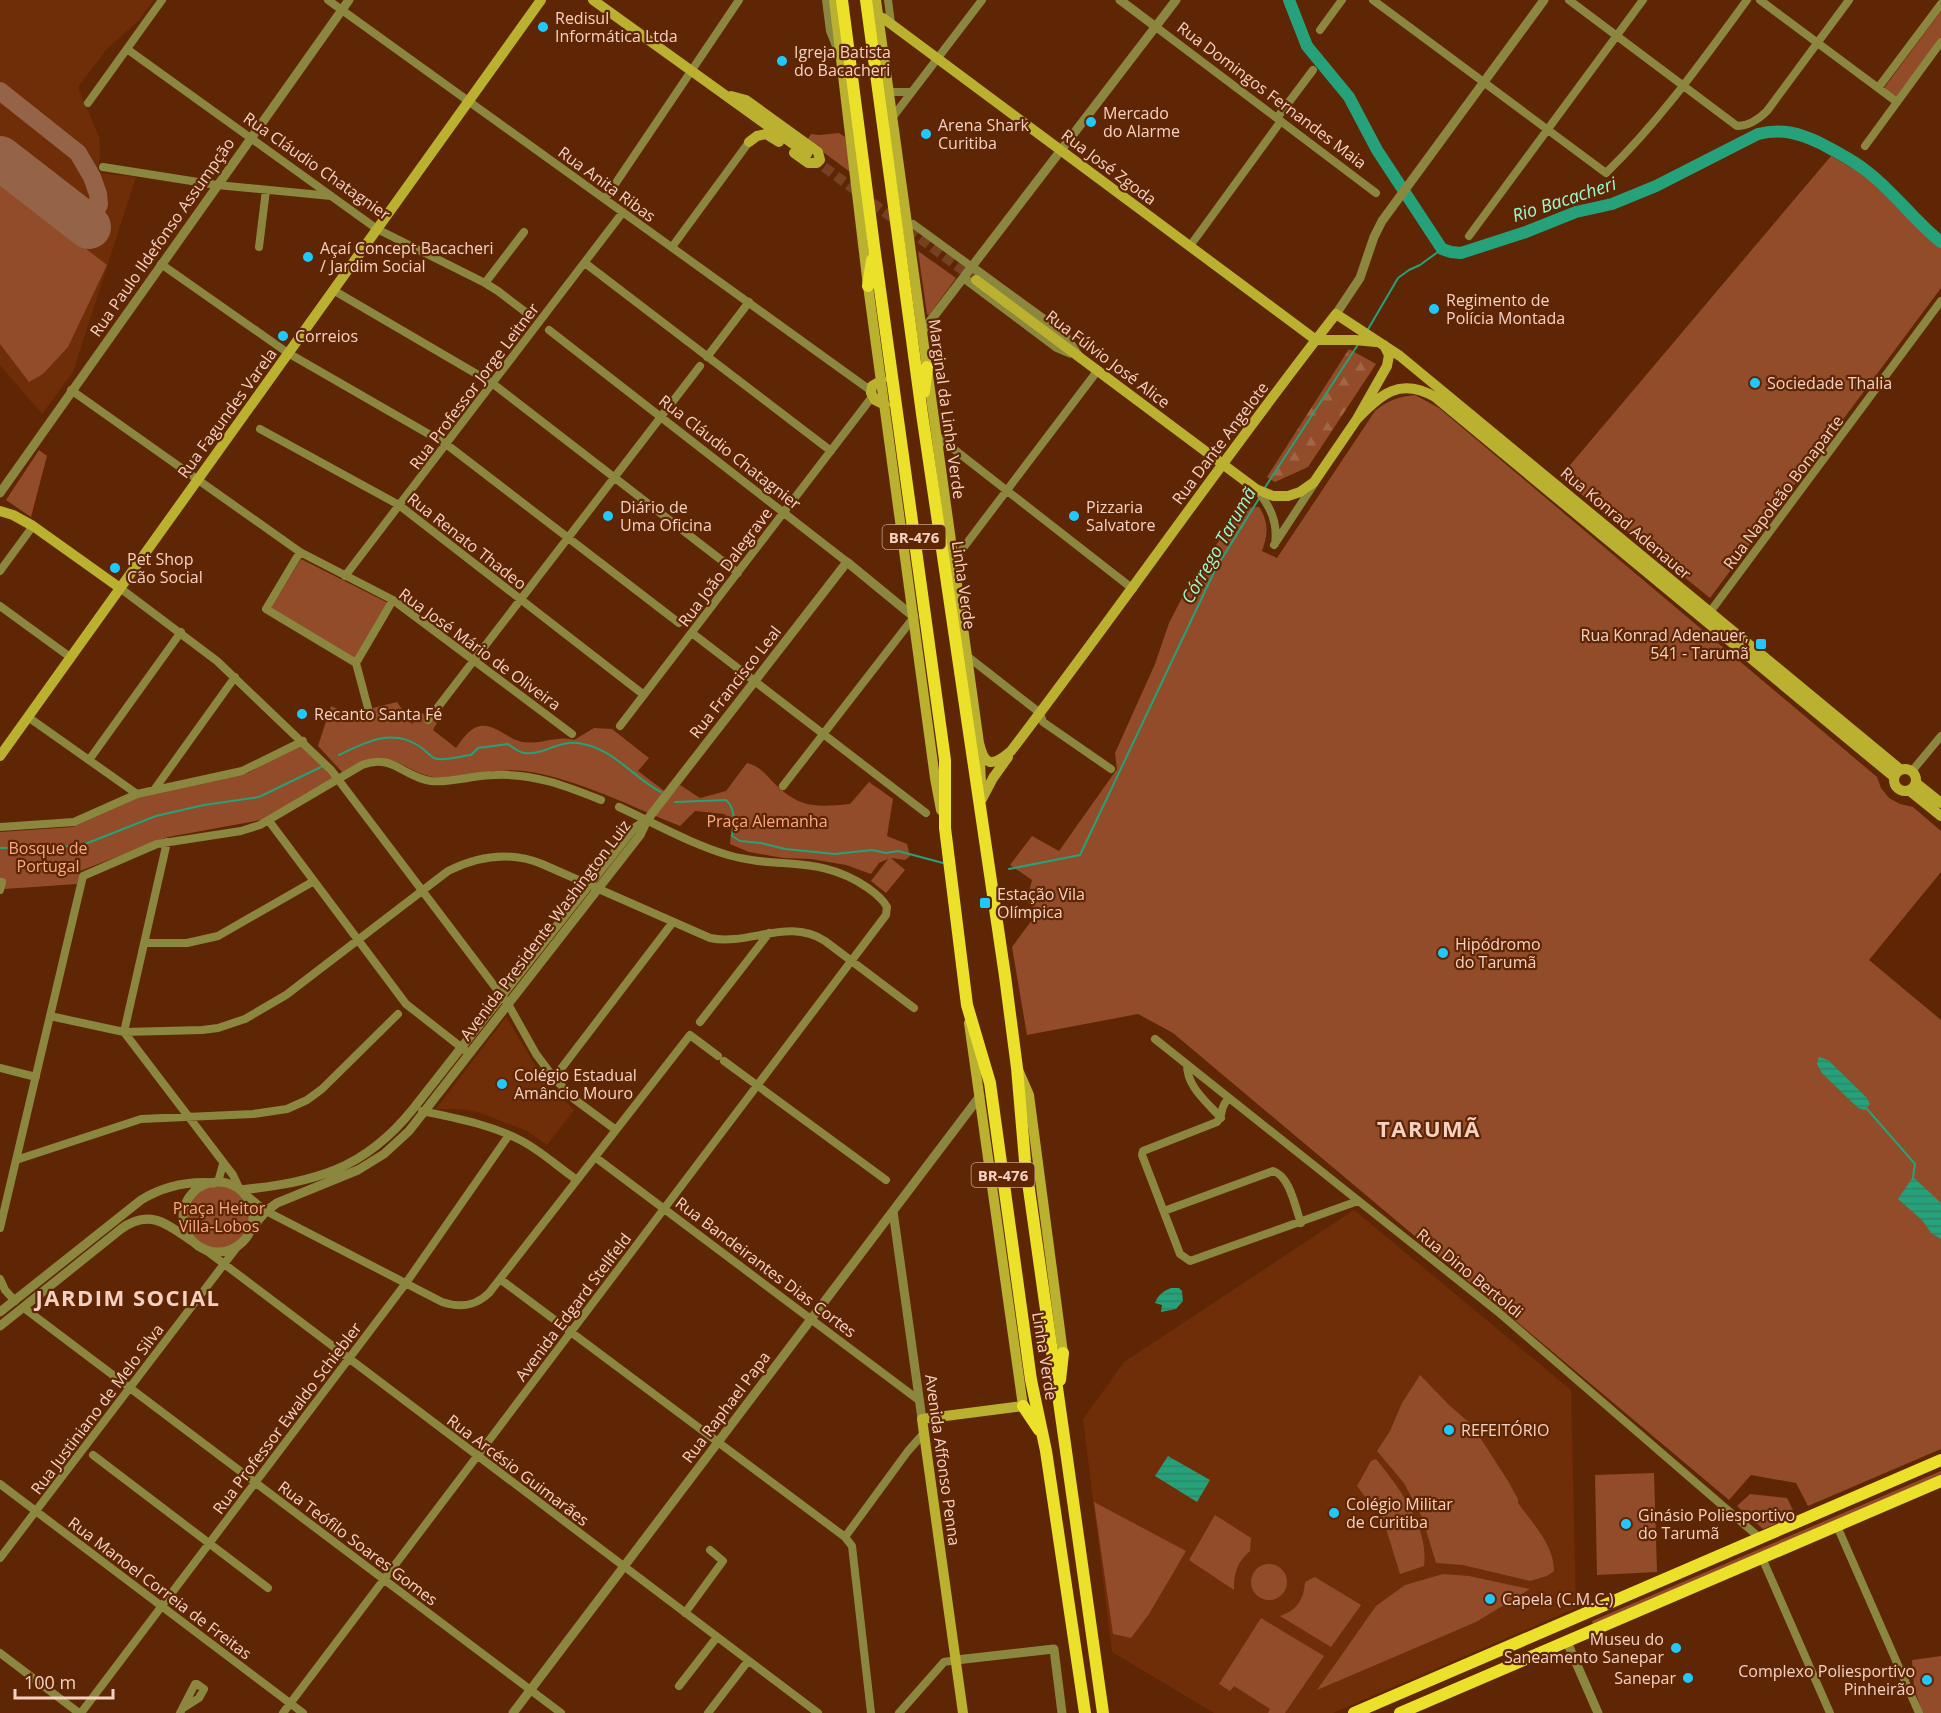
<svg xmlns="http://www.w3.org/2000/svg" width="1941" height="1713" font-family="'Open Sans',sans-serif">
<defs>
<pattern id="forest-firs" width="22" height="20" patternUnits="userSpaceOnUse" patternTransform="scale(1.5)"><rect width="22" height="20" fill="#924c29"/><path d="M5 1l3.5 6h-7zM16 11l3.5 6h-7z" fill="#a26546"/></pattern>
<pattern id="water-rules" width="6" height="5" patternUnits="userSpaceOnUse" patternTransform="scale(1.5)"><rect width="6" height="5" fill="#26a27a"/><path d="M0 2.5h6" fill="none" stroke="#318467"/></pattern>
</defs>
<rect width="100%" height="100%" fill="#5f2605"/>
<!-- built -->
<path fill="#6f2e07" d="M0,0H154L139,20L107,49L78,87L99,137L100,158L97,173L136,177L73,372L42,414L0,365Z
M506,1017L543,1078L574,1110L547,1145L527,1131L478,1112L459,1109H436Z
M1354,1210L1571,1390L1576,1608L1333,1713H1214L1112,1652L1083,1419L1124,1362Z"/>
<!-- green -->
<path fill="#924c29" d="M1941,11V37L1897,97L1884,88Z
M839,133L845,137L850,172L807,140L811,134L819,135Z
M1831,156L1859,172L1889,195L1914,224L1941,248V288L1710,598L1560,477Z
M0,182L107,265L68,347L43,374L29,382L0,344Z
M918,251L956,278L929,315L927,314Z
M1415,395L1439,408L1877,777L1881,788L1889,798L1900,804L1913,807L1941,831V872L1869,960L1941,1020V1449L1808,1506L1796,1483L1751,1475L1729,1500L1173,1033L1138,1014L1027,1035L1012,947L1038,912L1027,901L1032,880L1010,865L1032,836L1059,851L1117,769L1115,753L1155,664L1169,623L1187,588L1241,508L1259,507C1269,522 1268,535 1262,551L1277,558L1375,411C1388,400 1398,397 1415,395Z
M39,450L47,456L31,517L6,500Z
M301,559L388,603L355,658L271,608Z
M397,702L412,724L422,713L437,723L433,730L456,748C462,740 469,728 480,726C494,724 506,737 519,741C538,747 556,734 574,740L594,728L612,729L649,758L638,771L671,796L680,785L700,798L726,791L747,763C759,766 765,773 773,782C800,809 815,807 850,804L869,782L893,799L887,836L907,844L910,856L905,860L891,858L905,870L886,893L871,881L888,859L879,863L871,874L846,865L811,859L783,858L749,852L730,844L732,822L724,814L695,811L680,826C632,807 576,778 524,771C493,767 463,780 433,777C422,775 413,770 403,765C381,753 364,763 344,774L318,746L331,706L364,721L373,708Z
M303,744L334,780L267,819L168,837L80,871L77,884L4,889L2,879L0,878V832L73,827L141,796L248,773Z
M187 1217a31 31 0 1 1 62 0a31 31 0 1 1-62 0Z
M1420,1375L1449,1405L1472,1425L1508,1481L1518,1499V1503C1533,1524 1554,1545 1554,1571L1547,1576L1530,1581L1463,1565L1436,1563L1422,1517L1404,1483L1377,1451L1390,1431L1402,1403Z
M1376,1459C1399,1487 1429,1527 1424,1566L1400,1574L1384,1522L1357,1486L1371,1461Z
M1941,1471V1476L1593,1625L1592,1621Z
M1654,1473L1657,1572L1597,1575L1595,1475Z
M1750,1494L1787,1498L1796,1516L1763,1529L1737,1506Z
M1094,1502L1186,1551L1149,1614L1131,1638L1113,1634Z
M1215,1515L1251,1538L1250,1551C1237,1563 1234,1572 1234,1590L1189,1560Z
M1251 1582a18 18 0 1 1 36 0a18 18 0 1 1-36 0Z
M1443,1574L1469,1576L1530,1589L1476,1622L1317,1690L1376,1606L1405,1585Z
M1315,1577L1361,1605L1331,1647L1280,1616C1296,1611 1304,1600 1305,1582Z
M1261,1618L1324,1656L1285,1713H1268L1270,1709L1234,1686L1230,1691L1219,1684Z
M1941,1656V1713H1922L1914,1686L1912,1660Z"/>
<!-- forest -->
<path fill="url(#forest-firs)" d="M1349,349L1376,364L1308,467L1275,482L1267,477Z"/>
<!-- water -->
<path fill="url(#water-rules)" d="M1819,1057L1828,1060L1867,1098L1870,1104L1865,1110L1858,1108L1822,1073L1817,1064Z
M1913,1177L1941,1203V1239L1931,1233L1923,1221L1898,1199Z
M1171,1288H1179L1182,1291L1183,1301L1176,1309L1161,1312L1162,1305L1155,1303C1158,1295 1163,1291 1171,1288Z
M1168,1456L1210,1480L1197,1502L1155,1476Z"/>
<g fill="none" stroke-linecap="round" stroke-linejoin="round">
<!-- stream -->
<path stroke="#26a27a" stroke-width="2" d="M1367,331L1398,278L1409,270L1420,265L1442,249
M1264,489L1359,343
M339,755C366,742 392,728 419,746C424,749 429,755 434,758C442,762 461,756 471,755L478,748L508,744C512,747 518,752 524,753C542,756 559,740 578,743C614,748 632,777 661,792
M675,802L726,800C736,809 735,823 732,836L740,841L761,843L785,849L835,854L872,850L886,853L898,851L943,863
M0,848L80,846L156,816L204,805L259,797L323,766
M1009,869L1080,855L1216,568L1260,497
M1867,1109L1915,1164L1913,1177"/>
<!-- river -->
<path stroke="#26a27a" stroke-width="12" d="M1289,0L1307,46L1349,97L1377,150L1442,249L1451,252L1461,253L1526,232L1576,212L1612,204L1656,186L1758,134C1781,128 1799,133 1820,143C1835,151 1851,159 1864,169C1893,190 1913,220 1941,242"/>
<!-- taxiway -->
<path stroke="#946348" stroke-width="18" d="M0,91L78,153L92,177L98,194L99,204L89,227"/>
<!-- runway -->
<path stroke="#946348" stroke-width="44" d="M0,158L89,227"/>
<!-- secondary-tunnel -->
<path stroke="#764021" stroke-width="10" stroke-dasharray="10 5" stroke-linecap="butt" d="M812,158L976,280"/>
<!-- minor -->
<path stroke="#8b873e" stroke-width="8" d="M328,0L870,390
M826,0L830,31L838,51
M888,0L891,23
M1373,0L1606,173C1660,121 1703,60 1747,0
M1569,0L1737,126C1749,126 1759,119 1767,111L1849,0
M1760,0L1897,102
M1156,27L1376,193
M1320,30L1342,0
M127,49L377,229L485,283L498,291L528,314
M1878,88L1941,4
M889,92H911
M88,103L162,0
M892,118L982,0
M1277,118L1313,70
M1865,146L1941,42
M103,167L217,185L331,196
M605,199L739,0
M913,224L972,267
M1469,236L1643,0
M1190,246L1281,121
M259,247L266,190
M672,247L749,142
M585,263L831,451
M161,264L288,353L446,444L679,623
M485,283L524,232
M333,290L492,383L738,573
M549,330L847,562
M707,357L749,302
M71,390L300,552L393,600L572,734
M260,429L399,505L644,695
M937,436L1133,589
M1258,491C1271,508 1278,523 1275,544
M1274,545L1314,484
M300,552L266,609L356,663
M954,560L1098,370
M0,571L33,526
M345,576L623,212
M120,588L217,661L331,770L508,1004L536,1054L554,1078L574,1099L616,1130
M0,606L70,657
M1710,612L1941,301
M692,633L926,813
M967,656L1040,713L1043,722L1111,769
M368,708L356,663L393,600
M28,717L137,794
M428,720L700,366
M620,726L872,397
M89,760L181,632
M1912,771L1941,736
M783,786L914,617
M154,790L235,677
M269,821L406,1004L466,1051
M0,827L74,822L137,794L242,771L303,741
M167,842L124,1032L233,1175L240,1190L266,1211L442,1302C459,1308 476,1306 489,1293L690,1035L718,1056
M0,882H2L0,890
M145,943H187L218,936L314,881
M50,1016L124,1032L202,1030L218,1028L245,1019L286,995L448,871C478,856 510,851 542,864L710,938C749,946 789,917 825,941L914,1008
M700,1022L769,933
M1155,1039L1497,1311L1760,1538
M724,1061L886,1180
M1187,1065C1187,1087 1207,1102 1221,1118
M0,1068L36,1077
M554,1078L673,922
M1229,1098C1218,1109 1225,1113 1217,1122L1143,1151L1142,1155L1180,1254L1190,1261L1358,1201
M422,1111C455,1118 489,1124 520,1140C540,1150 558,1167 577,1180
M595,1157L920,1401
M16,1160L141,1119L253,1114L287,1109L307,1100L322,1089L398,1014
M218,1182L223,1164
M1164,1211L1273,1171C1290,1176 1295,1207 1301,1223
M0,1228L83,876L157,844L241,831L260,825L362,765C393,753 403,777 431,781C452,783 473,775 495,775C533,773 566,786 601,800
M203,1248L818,1713
M0,1279L5,1290L15,1301
M500,1279L845,1537L852,1546L871,1713
M24,1308L561,1713
M93,1455L268,1588
M0,1484L303,1713
M1837,1526L1919,1713
M845,1537L908,1451L924,1433
M0,1558L237,1247
M1762,1558L1830,1713
M685,1613L723,1561L710,1550
M0,1653L79,1713
M679,1686L717,1637
M81,1713L406,1283L509,1135
M180,1713L195,1684H197L204,1689L199,1698L185,1707
M283,1713L886,915L887,907C883,899 875,893 868,888C819,854 779,870 728,855C691,844 654,823 619,807
M708,1713L748,1661
M899,1713L944,1662L956,1660"/>
<!-- tertiary -->
<path stroke="#8b873e" stroke-width="9" d="M1120,0L1156,27
M972,267L1064,334L1078,355
M964,278L1056,347L1070,353
M1336,314L1360,278L1374,237L1382,221L1544,0
M921,333L1176,0
M0,493L349,0
M183 1217a35 35 0 1 1 70 0a35 35 0 1 1-70 0Z
M240,1190C315,1182 364,1170 413,1109L633,829L647,820
M893,1211L922,1419
M251,1229L266,1211L277,1203L358,1170L384,1154L409,1131L640,835L647,820L847,562L914,617
M0,1312L141,1200C164,1186 187,1181 214,1183
M0,1326L121,1229C151,1207 169,1226 195,1243
M1567,1642L1598,1713
M956,1660L1054,1649L1062,1713
M513,1713L980,1096"/>
<!-- secondary -->
<path stroke="#b9b12f" stroke-width="10" d="M593,0L807,154
M834,0L868,286L935,778L941,810
M876,0L979,743L981,782
M883,18L1316,340
M731,96L746,100L818,152L820,160L817,163H808L794,153
M749,142L757,136L766,134L779,142
M976,280L1256,489L1273,496H1288L1300,492L1314,482L1357,419L1387,366L1389,355L1384,345
M1316,340H1355L1376,342
M882,380L872,386L871,393L875,400L885,405
M1357,419C1381,394 1400,377 1435,397L1894,777
M0,511L13,515L33,526L120,588
M979,743C985,768 993,766 1011,751C1121,607 1224,457 1336,314L1400,356L1901,770
M0,756L541,0
M1894 780a11 11 0 1 1 22 0a11 11 0 1 1-22 0Z
M1916,783L1941,803
M1910,791L1941,816
M982,799L993,778L1008,757
M1019,1072L1029,1095L1063,1353
M963,1713L922,1419L1023,1406L969,1023"/>
<!-- trunk -->
<path stroke="#ebe02a" stroke-width="12" d="M842,0L874,246L945,760V828L967,1005L990,1083L1031,1380L1046,1451L1085,1713
M866,0L922,414L1005,976L1017,1068L1025,1161L1103,1713
M868,286L872,260
M924,392L927,367
M1060,1380L1063,1353
M1023,1406L1039,1430
M1354,1713L1941,1460
M1400,1713L1941,1481"/>
</g>
<!-- markers -->
<g fill="#20c9fd" stroke="#5f2605" stroke-width="2">
<circle cx="543" cy="27" r="6"/>
<circle cx="782" cy="61" r="6"/>
<circle cx="1091" cy="122" r="6"/>
<circle cx="926" cy="134" r="6"/>
<circle cx="308" cy="257" r="6"/>
<circle cx="1434" cy="309" r="6"/>
<circle cx="283" cy="336" r="6"/>
<circle cx="1755" cy="383" r="6"/>
<circle cx="608" cy="516" r="6"/>
<circle cx="1074" cy="516" r="6"/>
<circle cx="115" cy="568" r="6"/>
<rect x="1755" y="638" width="12" height="12" rx="3"/>
<circle cx="302" cy="714" r="6"/>
<rect x="979" y="897" width="12" height="12" rx="3"/>
<circle cx="1443" cy="953" r="6"/>
<circle cx="502" cy="1084" r="6"/>
<circle cx="1449" cy="1430" r="6"/>
<circle cx="1334" cy="1513" r="6"/>
<circle cx="1626" cy="1524" r="6"/>
<circle cx="1490" cy="1599" r="6"/>
<circle cx="1676" cy="1648" r="6"/>
<circle cx="1688" cy="1678" r="6"/>
<circle cx="1927" cy="1680" r="6"/>
</g>
<g text-anchor="middle" dominant-baseline="central" stroke-width="4.5" stroke-linejoin="round" paint-order="stroke">
<!-- shield labels -->
<g fill="#5f2605" stroke="#c89e89" stroke-width="1.5">
<rect x="882.5" y="525" width="63" height="24" rx="4.5"/>
<rect x="971.5" y="1163" width="63" height="24" rx="4.5"/>
</g>
<g font-size="15" font-weight="bold" fill="#f5d1c1">
<text x="914" y="537">BR-476</text>
<text x="1003" y="1175">BR-476</text>
</g>
<!-- poi labels -->
<g font-size="16" fill="#f5d1c1" stroke="#5f2605" text-anchor="start">
<text x="555" y="18">Redisul<tspan x="555" dy="18">Informática Ltda</tspan></text>
<text x="794" y="52">Igreja Batista<tspan x="794" dy="18">do Bacacheri</tspan></text>
<text x="1103" y="113">Mercado<tspan x="1103" dy="18">do Alarme</tspan></text>
<text x="938" y="125">Arena Shark<tspan x="938" dy="18">Curitiba</tspan></text>
<text x="320" y="248">Açaí Concept Bacacheri<tspan x="320" dy="18">/ Jardim Social</tspan></text>
<text x="1446" y="300">Regimento de<tspan x="1446" dy="18">Polícia Montada</tspan></text>
<text x="295" y="336">Correios</text>
<text x="1767" y="383">Sociedade Thalia</text>
<text x="620" y="507">Diário de<tspan x="620" dy="18">Uma Oficina</tspan></text>
<text x="1086" y="507">Pizzaria<tspan x="1086" dy="18">Salvatore</tspan></text>
<text x="127" y="559">Pet Shop<tspan x="127" dy="18">Cão Social</tspan></text>
<text x="1749" y="635" text-anchor="end">Rua Konrad Adenauer,<tspan x="1749" dy="18">541 - Tarumã</tspan></text>
<text x="314" y="714">Recanto Santa Fé</text>
<text x="997" y="894">Estação Vila<tspan x="997" dy="18">Olímpica</tspan></text>
<text x="1455" y="944">Hipódromo<tspan x="1455" dy="18">do Tarumã</tspan></text>
<text x="514" y="1075">Colégio Estadual<tspan x="514" dy="18">Amâncio Mouro</tspan></text>
<text x="1461" y="1430">REFEITÓRIO</text>
<text x="1346" y="1504">Colégio Militar<tspan x="1346" dy="18">de Curitiba</tspan></text>
<text x="1638" y="1515">Ginásio Poliesportivo<tspan x="1638" dy="18">do Tarumã</tspan></text>
<text x="1502" y="1599">Capela (C.M.C.)</text>
<text x="1664" y="1639" text-anchor="end">Museu do<tspan x="1664" dy="18">Saneamento Sanepar</tspan></text>
<text x="1915" y="1671" text-anchor="end">Complexo Poliesportivo<tspan x="1915" dy="18">Pinheirão</tspan></text>
<text x="1676" y="1678" text-anchor="end">Sanepar</text>
</g>
<!-- street labels -->
<g font-size="16" fill="#f5d1c1" stroke="#5f2605">
<text transform="translate(1272 95) rotate(37)">Rua Domingos Fernandes Maia</text>
<text transform="translate(317 166) rotate(35)">Rua Cláudio Chatagnier</text>
<text transform="translate(1109 167) rotate(37)">Rua José Zgoda</text>
<text transform="translate(607 184) rotate(36)">Rua Anita Ribas</text>
<text transform="translate(162 237) rotate(-55)">Rua Paulo Ildefonso Assumpção</text>
<text transform="translate(1108 359) rotate(37)">Rua Fúlvio José Alice</text>
<text transform="translate(474 386) rotate(-53)">Rua Professor Jorge Leitner</text>
<text transform="translate(947 409) rotate(82)">Marginal da Linha Verde</text>
<text transform="translate(227 413) rotate(-54)">Rua Fagundes Varela</text>
<text transform="translate(1220 443) rotate(-53)">Rua Dante Angelote</text>
<text transform="translate(730 452) rotate(38)">Rua Cláudio Chatagnier</text>
<text transform="translate(1783 492) rotate(-53)">Rua Napoleão Bonaparte</text>
<text transform="translate(1626 523) rotate(40)">Rua Konrad Adenauer</text>
<text transform="translate(467 541) rotate(38)">Rua Renato Thadeo</text>
<text transform="translate(725 567) rotate(-53)">Rua João Dalegrave</text>
<text transform="translate(964 585) rotate(82)">Linha Verde</text>
<text transform="translate(480 649) rotate(36)">Rua José Mário de Oliveira</text>
<text transform="translate(735 682) rotate(-52)">Rua Francisco Leal</text>
<text transform="translate(545 930) rotate(-53)">Avenida Presidente Washington Luiz</text>
<text transform="translate(766 1267) rotate(37)">Rua Bandeirantes Dias Cortes</text>
<text transform="translate(1470 1273) rotate(39)">Rua Dino Bertoldi</text>
<text transform="translate(573 1307) rotate(-53)">Avenida Edgard Stellfeld</text>
<text transform="translate(1045 1356) rotate(81)">Linha Verde</text>
<text transform="translate(726 1407) rotate(-53)">Rua Raphael Papa</text>
<text transform="translate(97 1409) rotate(-53)">Rua Justiniano de Melo Silva</text>
<text transform="translate(287 1418) rotate(-53)">Rua Professor Ewaldo Schiebler</text>
<text transform="translate(943 1460) rotate(82)">Avenida Affonso Penna</text>
<text transform="translate(518 1470) rotate(37)">Rua Arcésio Guimarães</text>
<text transform="translate(358 1543) rotate(37)">Rua Teófilo Soares Gomes</text>
<text transform="translate(160 1588) rotate(37)">Rua Manoel Correia de Freitas</text>
</g>
<!-- park labels -->
<g font-size="16" fill="#faa983" stroke="#5f2605">
<text x="767" y="821">Praça Alemanha</text>
<text x="48" y="848">Bosque de<tspan x="48" dy="18">Portugal</tspan></text>
<text x="219" y="1208">Praça Heitor<tspan x="219" dy="18">Villa-Lobos</tspan></text>
</g>
<!-- water labels -->
<g font-size="18" font-style="italic" fill="#99fbd2" stroke="#5f2605">
<text transform="translate(1564 199) rotate(-18)">Rio Bacacheri</text>
<text transform="translate(1218 545) rotate(-60)">Córrego Tarumã</text>
</g>
<!-- district labels -->
<g font-size="22" font-weight="bold" letter-spacing="1.5" fill="#f5d1c1" stroke="#5f2605">
<text x="1429" y="1128">TARUMÃ</text>
<text x="128" y="1297">JARDIM SOCIAL</text>
</g>
</g>
<!-- scale -->
<path d="M15 1689v9h98v-9" fill="none" stroke="#f5d1c1" stroke-width="3"/>
<text x="24" y="1689" font-size="18" fill="#f5d1c1" stroke="#5f2605" stroke-width="4.5" paint-order="stroke">100 m</text>
</svg>
